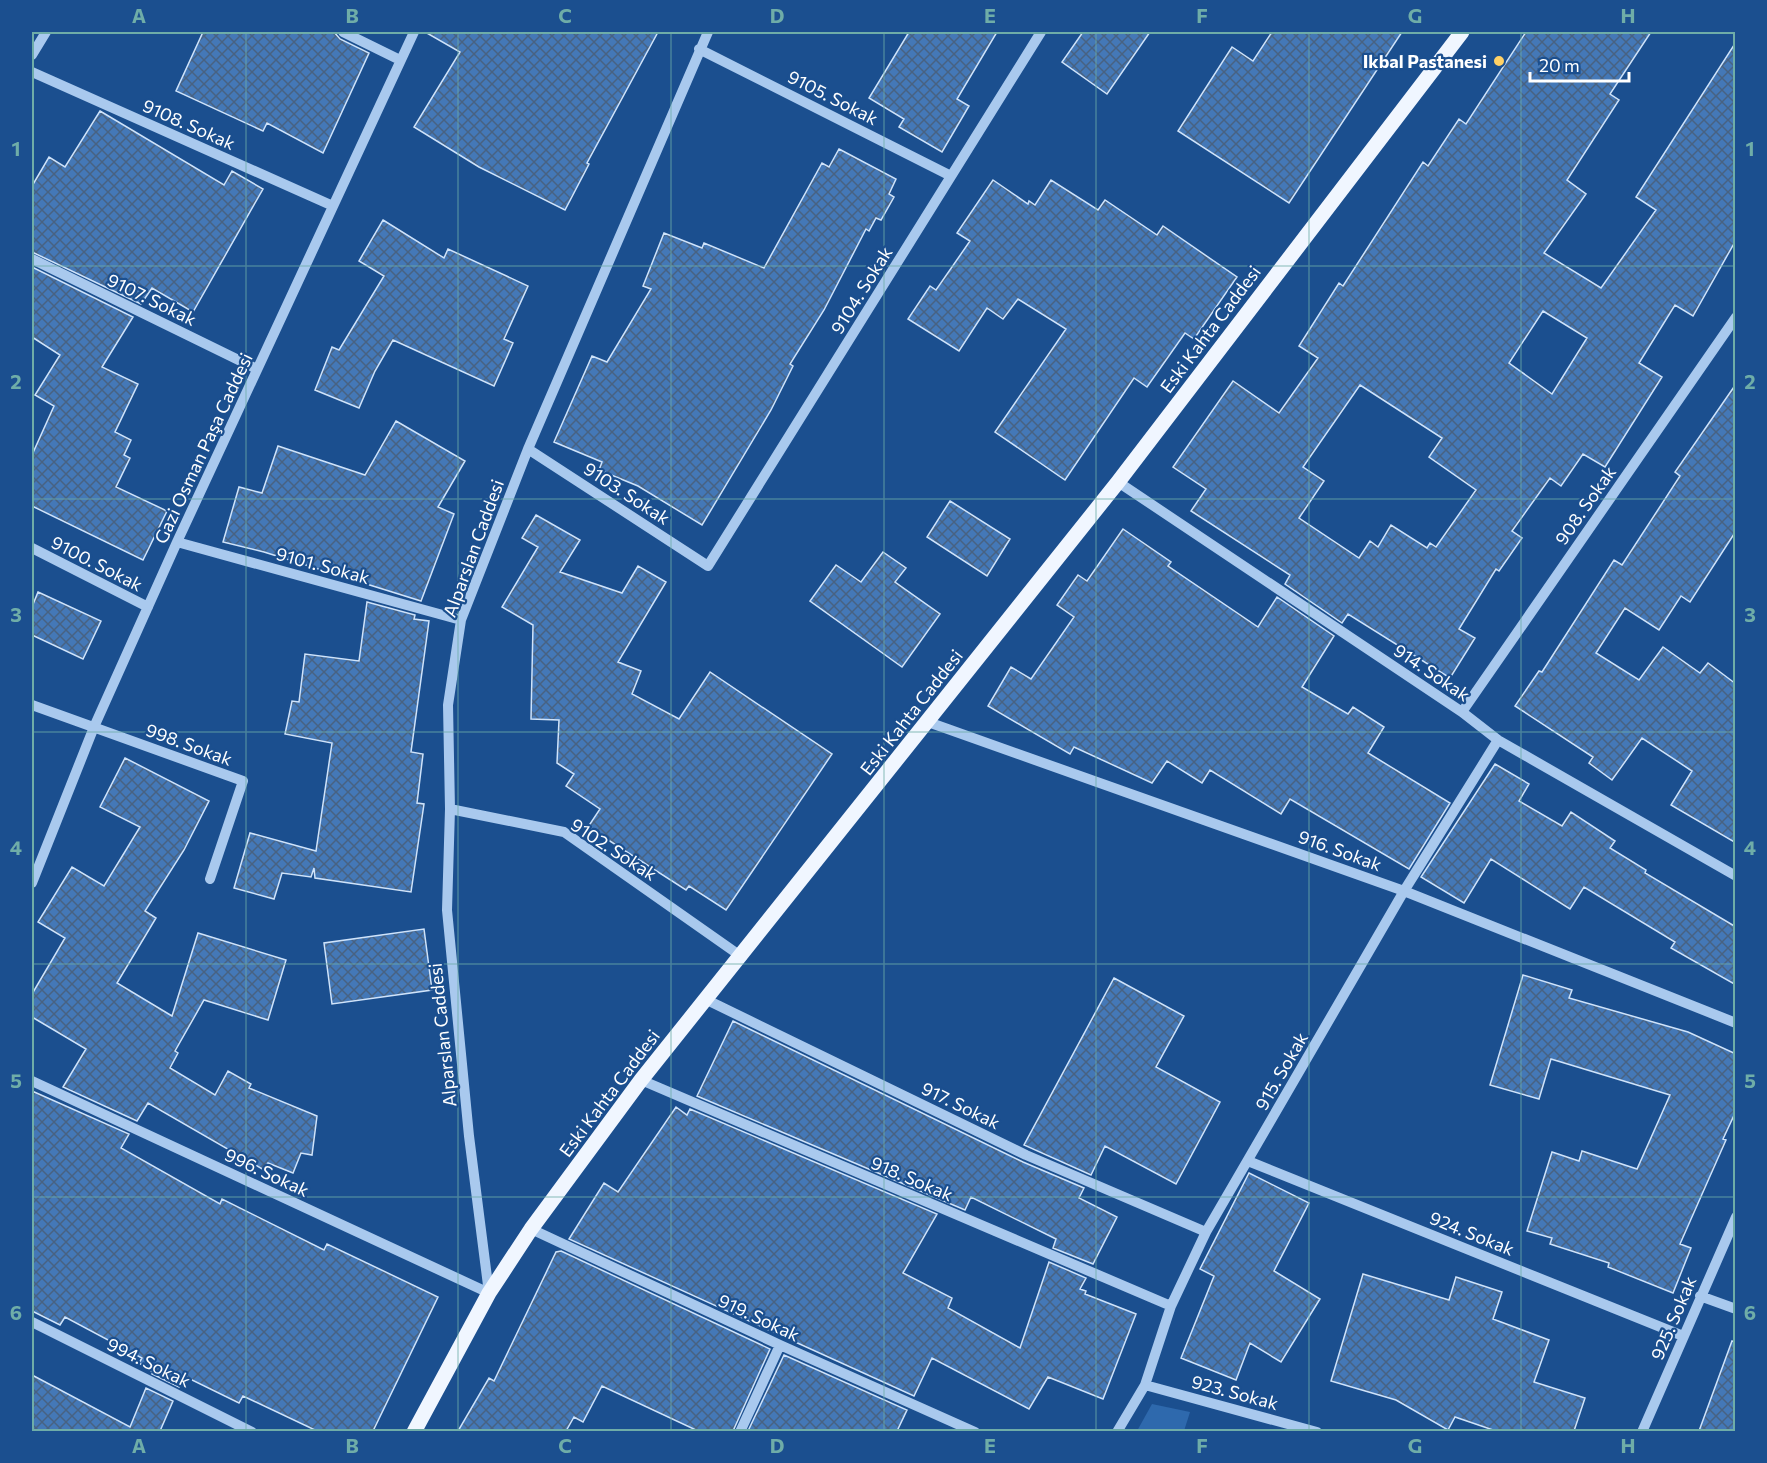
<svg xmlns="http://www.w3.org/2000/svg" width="1767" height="1463" font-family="Commissioner,sans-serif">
<defs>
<pattern id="building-cross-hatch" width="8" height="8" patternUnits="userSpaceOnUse" patternTransform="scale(1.5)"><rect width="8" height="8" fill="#4478b7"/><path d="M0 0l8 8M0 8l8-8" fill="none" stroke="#486282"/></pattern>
</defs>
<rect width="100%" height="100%" fill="#1b4f8f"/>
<!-- park -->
<path fill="#2e69ad" d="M1152,1404L1190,1412L1184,1431H1137Z"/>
<!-- building -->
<path fill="url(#building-cross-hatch)" stroke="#cfe3fa" stroke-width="1.5" fill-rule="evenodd" d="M203,32H334L340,39L369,53L323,153L267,123L263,131L176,91Z
M425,32H658L587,163L589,164L565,210L479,167L414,127L460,52Z
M909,32H997L957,99L969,106L942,152L899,127L904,119L869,98Z
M1083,32H1150L1107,94L1062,62Z
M1272,32H1402L1289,203L1178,131L1232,47L1253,61Z
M1526,32H1651L1610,94L1619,100L1567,180L1586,194L1544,253L1601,288L1656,210L1636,197L1736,42V240L1693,316L1675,305L1639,363L1662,377L1605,467L1583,454L1561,486L1550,478L1512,531L1522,538L1499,571L1496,569L1459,629L1475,638L1450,678L1348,614L1342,623L1285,584L1290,575L1191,511L1206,489L1173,467L1233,381L1279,413L1318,358L1299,346L1339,283L1343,286L1423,162L1428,166L1459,119L1466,124ZM1543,311L1587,338L1552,394L1509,363ZM1360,385L1442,438L1429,457L1476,490L1436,547L1430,543L1427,548L1391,525L1378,547L1370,541L1359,558L1299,518L1324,481L1303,467Z
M100,111L224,185L232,171L263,189L193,312L152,288L141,304L32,252V186L49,157L65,167Z
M839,149L896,179L889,194L894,197L881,220L876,218L869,231L866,229L824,310L790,364L793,366L771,410L702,525L638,486L599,470L602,462L554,442L592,356L607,362L651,289L643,286L664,233L702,248L704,243L764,268L822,163L829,167Z
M993,180L1028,204L1029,201L1035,205L1051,180L1098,210L1105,200L1157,235L1163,226L1237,277L1194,339L1185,333L1147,387L1134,378L1065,480L995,432L1066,329L1018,299L1003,319L987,308L959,351L908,319L930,286L936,290L970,241L957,233Z
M383,220L444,258L448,249L528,286L504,339L513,343L494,386L393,340L375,371L359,408L315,390L332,347L339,350L384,276L359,261Z
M32,267L133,317L102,367L138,384L115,432L131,440L124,455L130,458L116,487L167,511L143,560L32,506V455L54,406L35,395L60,355L32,337Z
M1736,384V531L1690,602L1681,596L1659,630L1625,608L1596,653L1639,680L1663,647L1700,673L1708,663L1736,684V843L1671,805L1692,771L1642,738L1612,780L1589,763L1593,757L1515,706L1539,671L1542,672L1614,560L1622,565L1680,476L1675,472Z
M396,421L465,461L438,507L454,514L421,601L264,552L223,542L239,487L262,493L278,446L365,475Z
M950,501L1010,539L987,576L927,537Z
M536,515L580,540L560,572L622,593L638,566L666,582L618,662L641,671L632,694L679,719L710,672L832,754L726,910L689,886L686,890L588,827L600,809L566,786L574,774L557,763L559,720L531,719L533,625L502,607L538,547L522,538Z
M1123,529L1171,562L1168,566L1258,627L1277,597L1334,636L1302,687L1348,714L1353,707L1384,727L1368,753L1450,803L1409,869L1290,799L1281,814L1210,770L1202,783L1167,761L1152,783L1074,747L1070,754L988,706L1011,667L1031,679L1074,617L1057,605L1078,575L1087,581Z
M883,552L906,568L895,582L940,614L902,667L810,601L836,565L861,582Z
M38,592L101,621L83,659L32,635V607Z
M367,602L415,615L414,619L429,621L411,752L423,754L417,803L424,804L411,892L315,878L314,868L311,877L282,873L274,899L234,888L250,833L316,851L332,743L285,734L292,701L299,702L305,654L359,661Z
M125,758L209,801L184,850L145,911L156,918L117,983L172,1016L198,933L286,960L268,1020L204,1000L175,1051L178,1053L170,1068L215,1095L228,1071L251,1084L249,1088L317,1116L312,1155L301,1153L293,1173L268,1163L264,1170L148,1103L137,1121L63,1087L86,1049L32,1017V994L65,938L38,922L72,867L104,886L140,827L100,807Z
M1495,764L1529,784L1519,801L1562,826L1571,812L1615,841L1610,848L1646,870L1645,873L1736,927V985L1671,948L1675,942L1584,887L1570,909L1491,859L1464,903L1421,877Z
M424,929L432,990L332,1004L324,943Z
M1523,975L1572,990L1569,998L1688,1032L1736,1054V1111L1723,1139L1726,1140L1680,1244L1691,1248L1673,1293L1608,1267L1609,1263L1550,1244L1552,1238L1527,1231L1552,1152L1579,1161L1582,1151L1637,1169L1670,1095L1551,1059L1539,1099L1490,1085Z
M1114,978L1184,1016L1156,1067L1220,1102L1176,1184L1105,1146L1091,1175L1024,1145Z
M733,1021L1023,1162L1084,1188L1079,1198L1117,1217L1093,1264L1053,1248L1056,1239L971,1197L965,1210L697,1096Z
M32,1091L129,1134L121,1148L220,1204L222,1199L324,1250L327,1244L438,1297L373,1431H317L243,1396L239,1403L184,1376L179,1387L152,1374L153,1372L139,1363L142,1358L65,1317L60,1325L32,1311Z
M676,1107L687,1115L690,1109L937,1214L903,1273L952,1298L948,1308L1020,1348L1049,1262L1086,1278L1080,1289L1086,1291L1085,1294L1136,1314L1103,1399L1048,1377L1029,1409L932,1358L914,1396L569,1239L604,1183L618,1192Z
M1249,1173L1309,1203L1274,1271L1320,1299L1281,1362L1250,1343L1236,1380L1181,1358L1214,1276L1200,1269Z
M561,1251L770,1349L733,1431H698L602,1386L583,1422L574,1417L566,1431H458L489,1378L494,1381L556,1252Z
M1363,1274L1449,1300L1456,1277L1502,1292L1493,1319L1549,1340L1534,1382L1585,1398L1574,1431H1496L1455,1417L1448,1430L1396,1400L1331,1381Z
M1732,1341L1736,1342V1431H1699Z
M784,1355L907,1410L897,1431H748Z
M32,1375L130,1427L146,1388L173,1401L160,1431H32Z"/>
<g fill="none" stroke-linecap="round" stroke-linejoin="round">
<!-- minor -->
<path stroke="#a9c9ee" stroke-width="10" d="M343,32L400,60
M699,49L951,176
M32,55L46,32
M32,72L333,206
M32,259L257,369
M528,449L708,566L1041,32
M1118,482L1462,712L1498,740L1736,876
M177,542L461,620
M32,548L148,607
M32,705L243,781L210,879
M1462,712L1736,317
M928,722L1404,891L1736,1023
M450,809L564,832L742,957
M32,883L94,727L177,542L414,32
M707,1000L1026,1155L1206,1232
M641,1080L1171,1306
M32,1081L489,1293
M1248,1161L1683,1336
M531,1229L780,1345L975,1432
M489,1293L469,1136L447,910L450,809L448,705L461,620L528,449L708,32
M1700,1296L1736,1309
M32,1322L252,1432
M1145,1385L1317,1432
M740,1432L780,1345
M1117,1432L1145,1385L1171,1306L1206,1232L1404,891L1498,740
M1642,1432L1736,1217"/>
<!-- major -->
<path stroke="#f0f6ff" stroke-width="15" d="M414,1432L489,1293L531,1229L641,1080L1118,482L1462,32"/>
</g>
<!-- grid -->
<path fill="none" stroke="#6fada8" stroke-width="1.5" stroke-opacity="0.55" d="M246,32V1432M458,32V1432M671,32V1432M884,32V1432M1096,32V1432M1309,32V1432M1521,32V1432M32,266H1736M32,499H1736M32,732H1736M32,964H1736M32,1197H1736"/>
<!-- markers -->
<circle fill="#ffd166" stroke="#1b4f8f" stroke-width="2" cx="1499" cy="61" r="6"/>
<g text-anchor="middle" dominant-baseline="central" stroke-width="4.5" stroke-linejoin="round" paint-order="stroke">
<!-- poi labels -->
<g font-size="18" font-weight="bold" fill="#fff" stroke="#1b4f8f" text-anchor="end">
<text x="1487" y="61">Ikbal Pastanesi</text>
</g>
<!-- street labels -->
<g font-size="18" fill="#fff" stroke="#1b4f8f">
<text transform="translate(833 97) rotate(27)">9105. Sokak</text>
<text transform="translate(189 124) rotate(24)">9108. Sokak</text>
<text transform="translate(861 290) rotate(-58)">9104. Sokak</text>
<text transform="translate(152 299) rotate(26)">9107. Sokak</text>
<text transform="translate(1210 329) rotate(-53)">Eski Kahta Caddesi</text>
<text transform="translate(203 448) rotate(-65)">Gazi Osman Paşa Caddesi</text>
<text transform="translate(627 493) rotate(33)">9103. Sokak</text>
<text transform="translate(1585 505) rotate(-55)">908. Sokak</text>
<text transform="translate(473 548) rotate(-70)">Alparslan Caddesi</text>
<text transform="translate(97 563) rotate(27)">9100. Sokak</text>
<text transform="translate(323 565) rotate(15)">9101. Sokak</text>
<text transform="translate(1432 672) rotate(34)">914. Sokak</text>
<text transform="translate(911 712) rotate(-52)">Eski Kahta Caddesi</text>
<text transform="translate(189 744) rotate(20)">998. Sokak</text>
<text transform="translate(614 849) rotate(33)">9102. Sokak</text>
<text transform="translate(1340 850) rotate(20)">916. Sokak</text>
<text transform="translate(442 1035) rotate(-96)">Alparslan Caddesi</text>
<text transform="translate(1281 1071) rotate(-60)">915. Sokak</text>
<text transform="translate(609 1093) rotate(-53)">Eski Kahta Caddesi</text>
<text transform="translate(961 1105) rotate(26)">917. Sokak</text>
<text transform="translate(267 1172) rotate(25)">996. Sokak</text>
<text transform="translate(912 1178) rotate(23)">918. Sokak</text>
<text transform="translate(1472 1233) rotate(22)">924. Sokak</text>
<text transform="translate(759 1317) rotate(25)">919. Sokak</text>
<text transform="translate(1673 1318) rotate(-67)">925. Sokak</text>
<text transform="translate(149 1362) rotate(26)">994. Sokak</text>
<text transform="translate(1235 1392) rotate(15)">923. Sokak</text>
</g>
</g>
<!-- border -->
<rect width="1767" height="1463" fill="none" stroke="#1b4f8f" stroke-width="66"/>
<!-- scale -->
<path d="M1530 72v9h99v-9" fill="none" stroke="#ffffff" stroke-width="3"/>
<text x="1539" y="72" font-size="18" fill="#ffffff" stroke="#1b4f8f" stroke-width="4.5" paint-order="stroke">20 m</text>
<rect x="33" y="33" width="1701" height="1397" fill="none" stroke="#6fada8" stroke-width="2"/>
<g font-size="20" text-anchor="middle" font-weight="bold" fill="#6fada8">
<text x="139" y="23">A</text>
<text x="352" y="23">B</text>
<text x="565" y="23">C</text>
<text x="777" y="23">D</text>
<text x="990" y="23">E</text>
<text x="1202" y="23">F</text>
<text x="1415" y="23">G</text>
<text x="1628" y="23">H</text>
<text x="16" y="156">1</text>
<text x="1750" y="156">1</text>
<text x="16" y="389">2</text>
<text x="1750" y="389">2</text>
<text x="16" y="622">3</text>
<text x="1750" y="622">3</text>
<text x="16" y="855">4</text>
<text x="1750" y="855">4</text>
<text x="16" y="1088">5</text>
<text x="1750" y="1088">5</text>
<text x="16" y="1320">6</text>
<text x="1750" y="1320">6</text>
<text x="139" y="1453">A</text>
<text x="352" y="1453">B</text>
<text x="565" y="1453">C</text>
<text x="777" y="1453">D</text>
<text x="990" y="1453">E</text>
<text x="1202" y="1453">F</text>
<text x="1415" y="1453">G</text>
<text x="1628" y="1453">H</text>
</g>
</svg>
